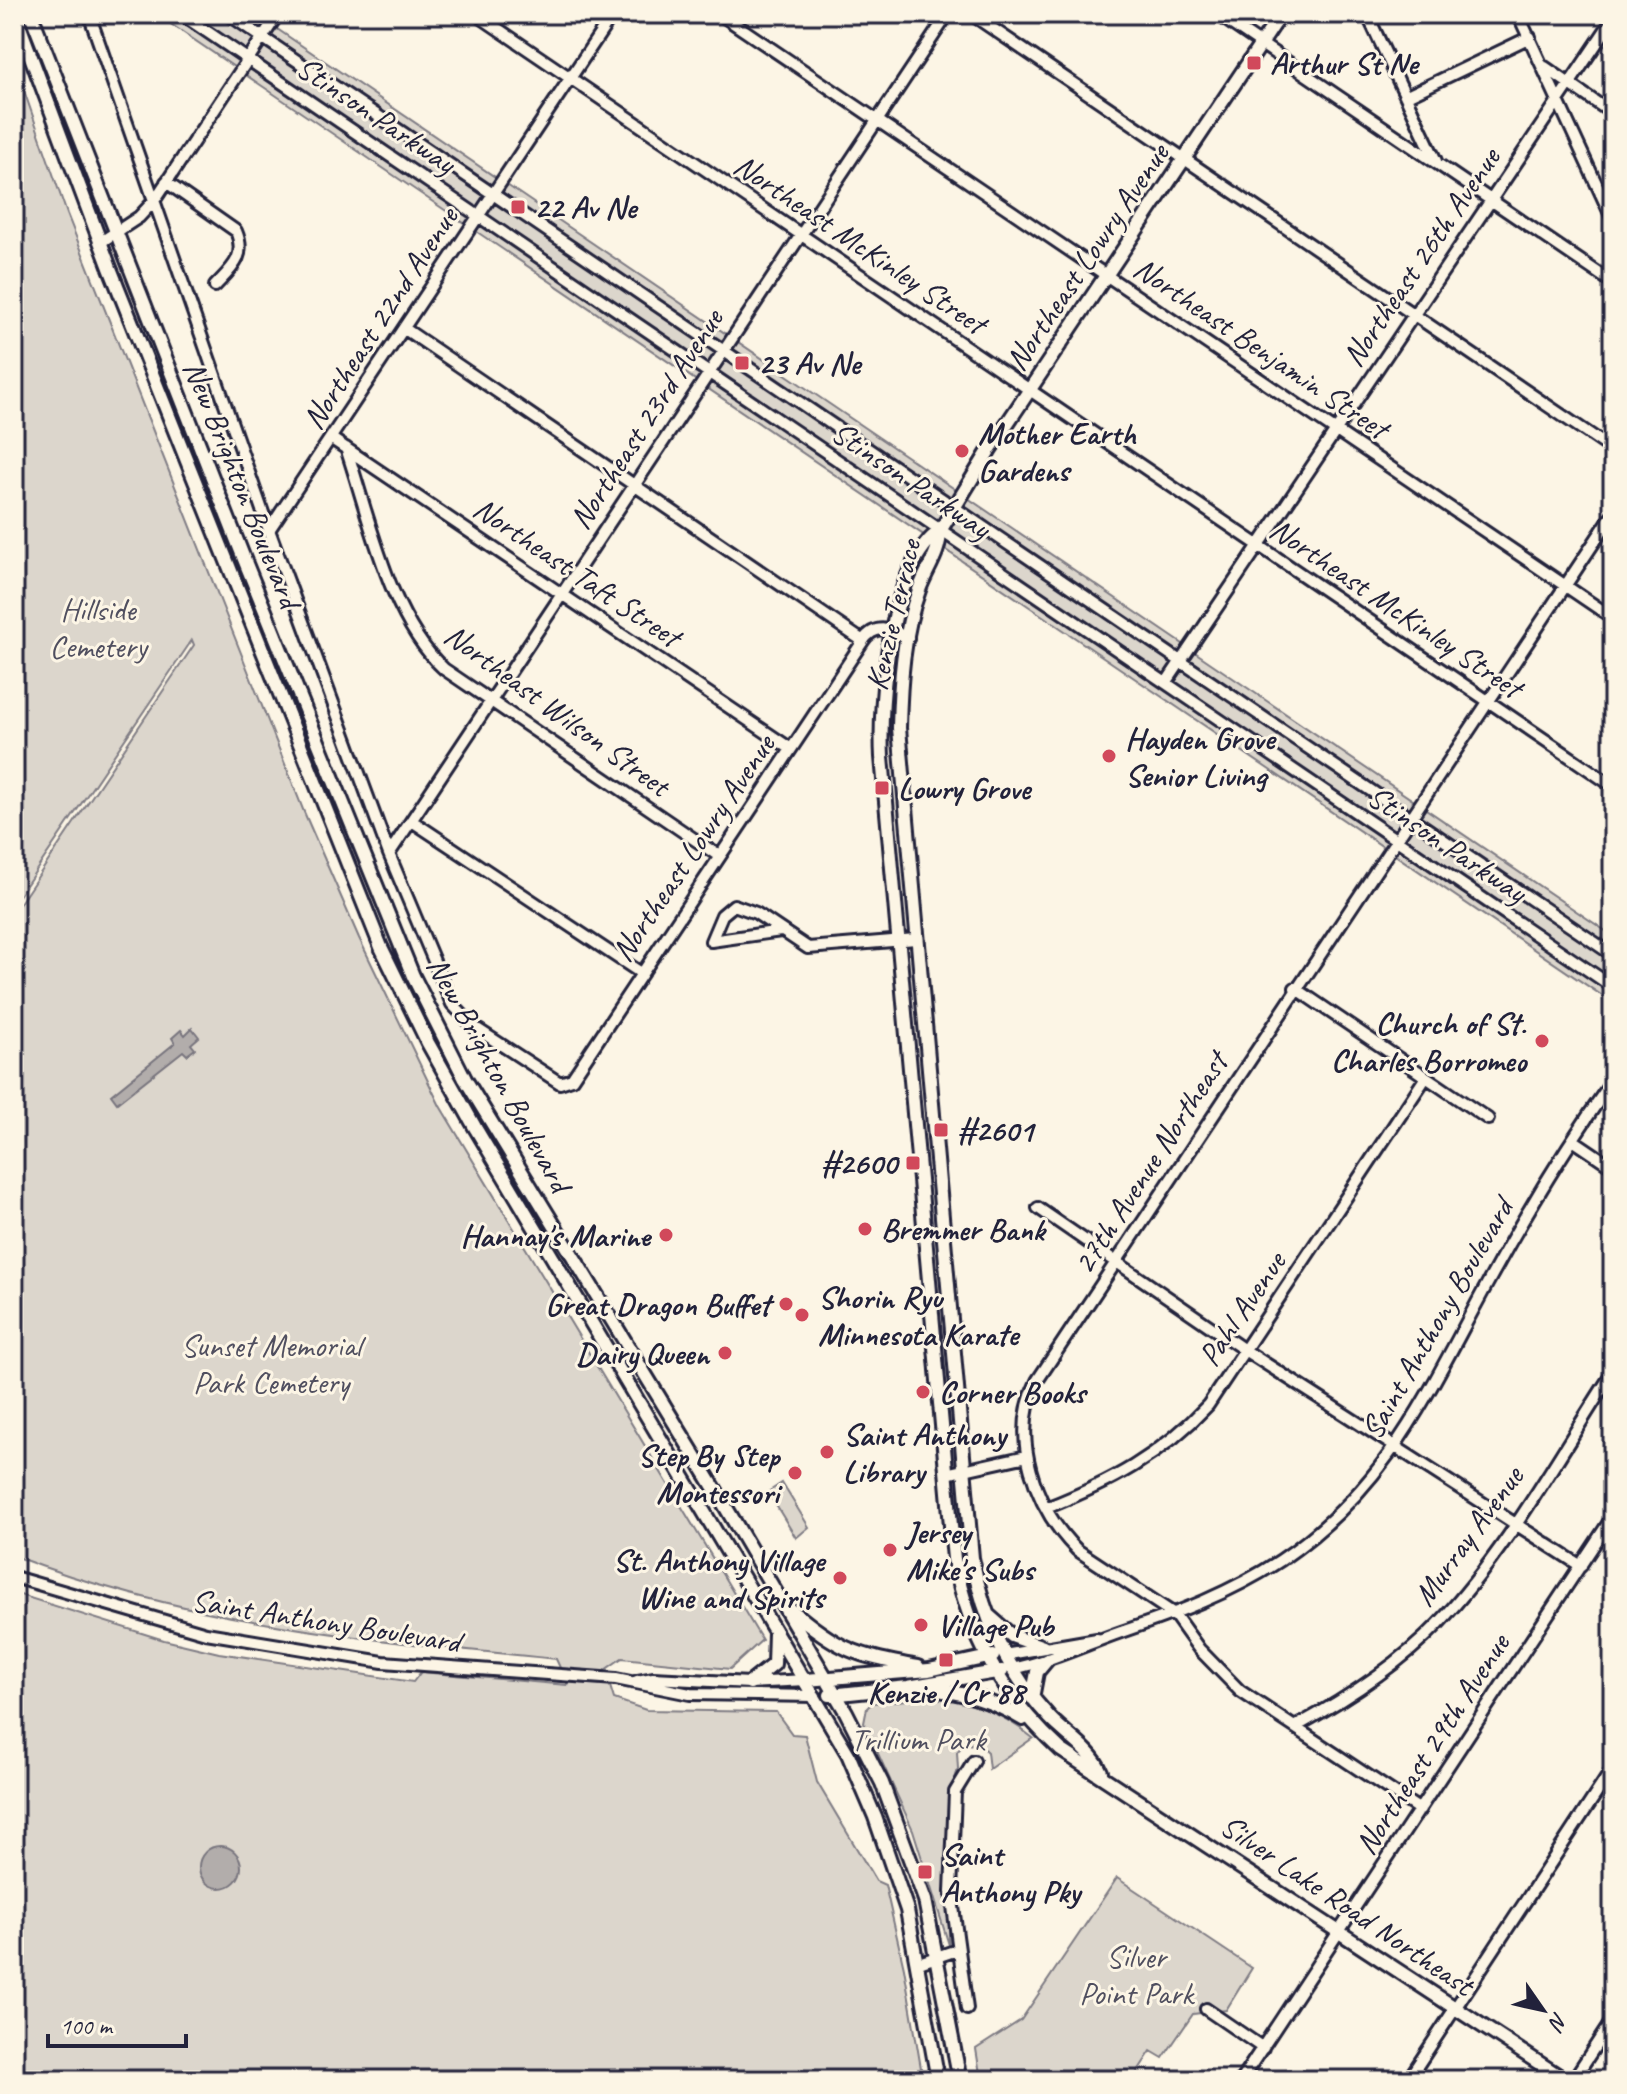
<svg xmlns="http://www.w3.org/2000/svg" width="1627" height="2094" font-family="Caveat,sans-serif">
<rect width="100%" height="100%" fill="#fcf5e5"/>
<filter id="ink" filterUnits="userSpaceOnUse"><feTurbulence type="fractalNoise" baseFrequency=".0125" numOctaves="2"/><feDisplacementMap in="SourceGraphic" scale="16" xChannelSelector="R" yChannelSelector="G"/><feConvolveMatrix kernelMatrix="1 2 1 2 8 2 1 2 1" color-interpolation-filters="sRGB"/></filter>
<g filter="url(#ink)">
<!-- green -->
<path fill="#dcd6cc" stroke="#7f7c84" stroke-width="2" d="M156,14H255L1613,936V1003Z
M14,62L67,214L304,812L359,938L440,1106L762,1640L730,1669L622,1658L605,1670L614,1699L646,1710L776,1712L792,1734L805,1735L817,1782L876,1881L885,1885L904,1968L923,2080H14V1593L164,1640L219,1653L413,1682L421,1672L568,1685L556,1659C373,1641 186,1623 14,1556V912L194,645L192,640L14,903Z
M782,1483L809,1527L796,1538L768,1492Z
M943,1697C979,1705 1005,1715 1033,1738L989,1769L987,1752L980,1745L964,1744L957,1752L958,1769L949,1798V1945L913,1830L864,1723L867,1708L872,1703Z
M1117,1878L1252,1968L1226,2010L1193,2014L1163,2058L1151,2051L1132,2080H981L976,2049L1021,2020Z"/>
<!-- water -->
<path fill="#b2adab" stroke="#78757e" stroke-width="2" d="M192,1028L199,1037L191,1044L195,1049L187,1055L183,1051L117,1103L111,1095L175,1043L172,1038L181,1030L185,1035Z
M199 1867a21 21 0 1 1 42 0a21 21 0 1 1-42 0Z"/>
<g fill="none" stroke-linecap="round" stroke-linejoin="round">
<defs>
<path id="minor" d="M89,14L269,530L389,854L452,1004L474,1027L560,1083L572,1079L863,641
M181,14L1613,987
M228,14L1613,955
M476,14L1613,786
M720,14L1613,618
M971,14L1613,450
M1217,14L1613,283
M1367,14L1436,161
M1518,14L1613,220
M1545,67L1613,114
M1407,96L1530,37
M166,182L236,231C247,257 232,268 215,286
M101,242L139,217L154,201L278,14
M405,329L863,641C875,623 891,629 908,638
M332,439L791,749
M346,448C370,519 389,618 444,669L719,856
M269,530L613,14
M1166,683L1613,19
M412,821L641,973
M389,854L948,14
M781,931L711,941L722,915L734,905L756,913L808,948L916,939
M1295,988L1488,1119
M1573,1140L1613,1167
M1038,1208L1246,1351L1581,1566
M946,1474L1027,1456
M1046,1508C1109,1483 1161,1456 1208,1405L1426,1077
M14,1577L206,1633L383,1662L616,1679L690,1694L815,1696
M1004,1655L1097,1639
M1012,1669C1051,1661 1084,1645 1121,1632C1177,1613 1231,1593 1281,1560C1387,1488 1427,1394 1486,1286C1524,1216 1566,1146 1613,1080
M637,1681L653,1678L750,1683L806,1680
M1295,1727C1346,1699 1398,1666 1438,1624C1508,1550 1558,1456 1613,1372
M1420,1810L1240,1691L1199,1649L1174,1614L1077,1550C1035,1508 1009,1437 1037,1381L1613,514
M919,1963L957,1950
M967,2009L951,1892L955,1792L974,1761
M1206,2009L1263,2048
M1241,2080L1613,1516
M1408,2080L1613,1768
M1573,2080L1613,2019"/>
<path id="major" d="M15,14L110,268L381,947L428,1043L476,1129L848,1754L875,1817L907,1910L938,2080
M31,14L244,559L413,976L465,1079L718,1494L846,1712L882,1783L925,1900L960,2080
M1281,14L990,449L940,531C890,564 879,701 882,757L954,1559C970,1638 1002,1696 1061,1750L1565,2080
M940,531C940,553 926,570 919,590C903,633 900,683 899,728L972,1558C984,1619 1007,1672 1050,1718C1067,1736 1091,1749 1101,1772
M789,1608C839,1651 855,1655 918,1667
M988,1615L1012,1636L1043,1647
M806,1680L929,1670L993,1656
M750,1683L774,1664L775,1633
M927,1689C964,1692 991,1700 1023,1719
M830,1695L908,1687L1002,1671
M1032,1698L1037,1672L1047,1660"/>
</defs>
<!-- minor casing -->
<use href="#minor" stroke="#22223b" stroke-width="16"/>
<!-- major casing -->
<use href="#major" stroke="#22223b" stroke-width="18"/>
<!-- minor -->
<use href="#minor" stroke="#fcf5e5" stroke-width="10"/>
<!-- major -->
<use href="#major" stroke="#fcf5e5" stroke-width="12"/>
</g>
</g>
<!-- markers -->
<g fill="#d1495b" stroke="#fcf5e5" stroke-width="3">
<rect x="1246" y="55" width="16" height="16" rx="4"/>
<rect x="510" y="199" width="16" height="16" rx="4"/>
<rect x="734" y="355" width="16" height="16" rx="4"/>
<circle cx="962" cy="451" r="8"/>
<circle cx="1109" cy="756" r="8"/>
<rect x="874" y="780" width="16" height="16" rx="4"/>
<circle cx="1542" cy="1041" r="8"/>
<rect x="933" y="1122" width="16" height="16" rx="4"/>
<rect x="905" y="1155" width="16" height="16" rx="4"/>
<circle cx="865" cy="1229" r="8"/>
<circle cx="666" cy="1235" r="8"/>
<circle cx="786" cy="1304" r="8"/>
<circle cx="802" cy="1315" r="8"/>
<circle cx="725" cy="1353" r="8"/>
<circle cx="923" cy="1392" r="8"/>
<circle cx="827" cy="1452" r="8"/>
<circle cx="795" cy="1473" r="8"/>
<circle cx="890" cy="1550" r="8"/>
<circle cx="840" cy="1578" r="8"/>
<circle cx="921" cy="1625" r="8"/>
<rect x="938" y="1652" width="16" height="16" rx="4"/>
<rect x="917" y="1864" width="16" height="16" rx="4"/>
</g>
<g text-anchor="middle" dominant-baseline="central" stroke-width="6" stroke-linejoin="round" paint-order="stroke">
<!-- poi labels -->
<g font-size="32" font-weight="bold" fill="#22223b" stroke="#fcf5e5" text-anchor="start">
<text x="1270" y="63">Arthur St Ne</text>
<text x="534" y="207">22 Av Ne</text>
<text x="758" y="363">23 Av Ne</text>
<text x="978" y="433">Mother Earth<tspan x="978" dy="37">Gardens</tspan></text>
<text x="1125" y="738">Hayden Grove<tspan x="1125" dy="37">Senior Living</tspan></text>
<text x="898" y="788">Lowry Grove</text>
<text x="1526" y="1023" text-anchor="end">Church of St.<tspan x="1526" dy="37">Charles Borromeo</tspan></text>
<text x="957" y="1130">#2601</text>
<text x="897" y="1163" text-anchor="end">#2600</text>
<text x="881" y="1229">Bremmer Bank</text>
<text x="650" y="1235" text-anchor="end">Hannay's Marine</text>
<text x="818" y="1297">Shorin Ryu<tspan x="818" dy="37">Minnesota Karate</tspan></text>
<text x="770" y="1304" text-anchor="end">Great Dragon Buffet</text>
<text x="709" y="1353" text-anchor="end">Dairy Queen</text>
<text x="939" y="1392">Corner Books</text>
<text x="843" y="1434">Saint Anthony<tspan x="843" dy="37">Library</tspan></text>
<text x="779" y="1455" text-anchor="end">Step By Step<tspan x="779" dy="37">Montessori</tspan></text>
<text x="906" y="1532">Jersey<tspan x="906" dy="37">Mike's Subs</tspan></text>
<text x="824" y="1560" text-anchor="end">St. Anthony Village<tspan x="824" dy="37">Wine and Spirits</tspan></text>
<text x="937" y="1625">Village Pub</text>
<text x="946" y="1692" text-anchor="middle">Kenzie / Cr 88</text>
<text x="941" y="1854">Saint<tspan x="941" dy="37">Anthony Pky</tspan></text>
</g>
<!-- street labels -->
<g font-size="32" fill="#22223b" stroke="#fcf5e5">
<text transform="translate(376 115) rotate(34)">Stinson Parkway</text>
<text transform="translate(860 244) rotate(34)">Northeast McKinley Street</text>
<text transform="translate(1087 257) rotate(-56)">Northeast Lowry Avenue</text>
<text transform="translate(1421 257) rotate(-56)">Northeast 26th Avenue</text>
<text transform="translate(380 318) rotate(-57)">Northeast 22nd Avenue</text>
<text transform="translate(1261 348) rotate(34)">Northeast Benjamin Street</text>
<text transform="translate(646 419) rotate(-57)">Northeast 23rd Avenue</text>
<text transform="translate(911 480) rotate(34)">Stinson Parkway</text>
<text transform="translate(242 484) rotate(68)">New Brighton Boulevard</text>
<text transform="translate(577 572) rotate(34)">Northeast Taft Street</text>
<text transform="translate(1396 608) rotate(34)">Northeast McKinley Street</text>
<text transform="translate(893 615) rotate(-77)">Kenzie Terrace</text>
<text transform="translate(557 710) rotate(36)">Northeast Wilson Street</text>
<text transform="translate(1447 844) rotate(34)">Stinson Parkway</text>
<text transform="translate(693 848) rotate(-56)">Northeast Lowry Avenue</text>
<text transform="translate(499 1074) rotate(61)">New Brighton Boulevard</text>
<text transform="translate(1150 1163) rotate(-57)">27th Avenue Northeast</text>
<text transform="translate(1242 1309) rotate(-56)">Pahl Avenue</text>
<text transform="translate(1437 1319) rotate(-60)">Saint Anthony Boulevard</text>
<text transform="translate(1468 1536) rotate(-54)">Murray Avenue</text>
<text transform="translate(326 1621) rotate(9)">Saint Anthony Boulevard</text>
<text transform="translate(1432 1744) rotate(-57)">Northeast 29th Avenue</text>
<text transform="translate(1347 1905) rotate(34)">Silver Lake Road Northeast</text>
</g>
<!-- park labels -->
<g font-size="32" fill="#504f5f" stroke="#fcf5e5">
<text x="98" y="609">Hillside<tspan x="98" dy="37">Cemetery</tspan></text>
<text x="271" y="1345">Sunset Memorial<tspan x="271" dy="37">Park Cemetery</tspan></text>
<text x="918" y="1739">Trillium Park</text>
<text x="1136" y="1956">Silver<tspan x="1136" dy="37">Point Park</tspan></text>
</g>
</g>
<!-- margin -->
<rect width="1627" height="2094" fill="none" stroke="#fcf5e5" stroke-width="48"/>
<rect x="24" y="24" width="1579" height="2046" fill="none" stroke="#22223b" stroke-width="3" filter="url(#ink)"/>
<!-- north arrow -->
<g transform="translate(1543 2010) rotate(124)" stroke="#fcf5e5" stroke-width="6" paint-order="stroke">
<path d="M0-6L14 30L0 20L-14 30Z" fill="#22223b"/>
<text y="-12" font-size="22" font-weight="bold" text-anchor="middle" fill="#22223b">N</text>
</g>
<!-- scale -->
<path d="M48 2034v12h138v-12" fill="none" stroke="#22223b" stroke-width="4"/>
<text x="60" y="2034" font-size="24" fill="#22223b" stroke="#fcf5e5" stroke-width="6" paint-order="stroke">100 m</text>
</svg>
